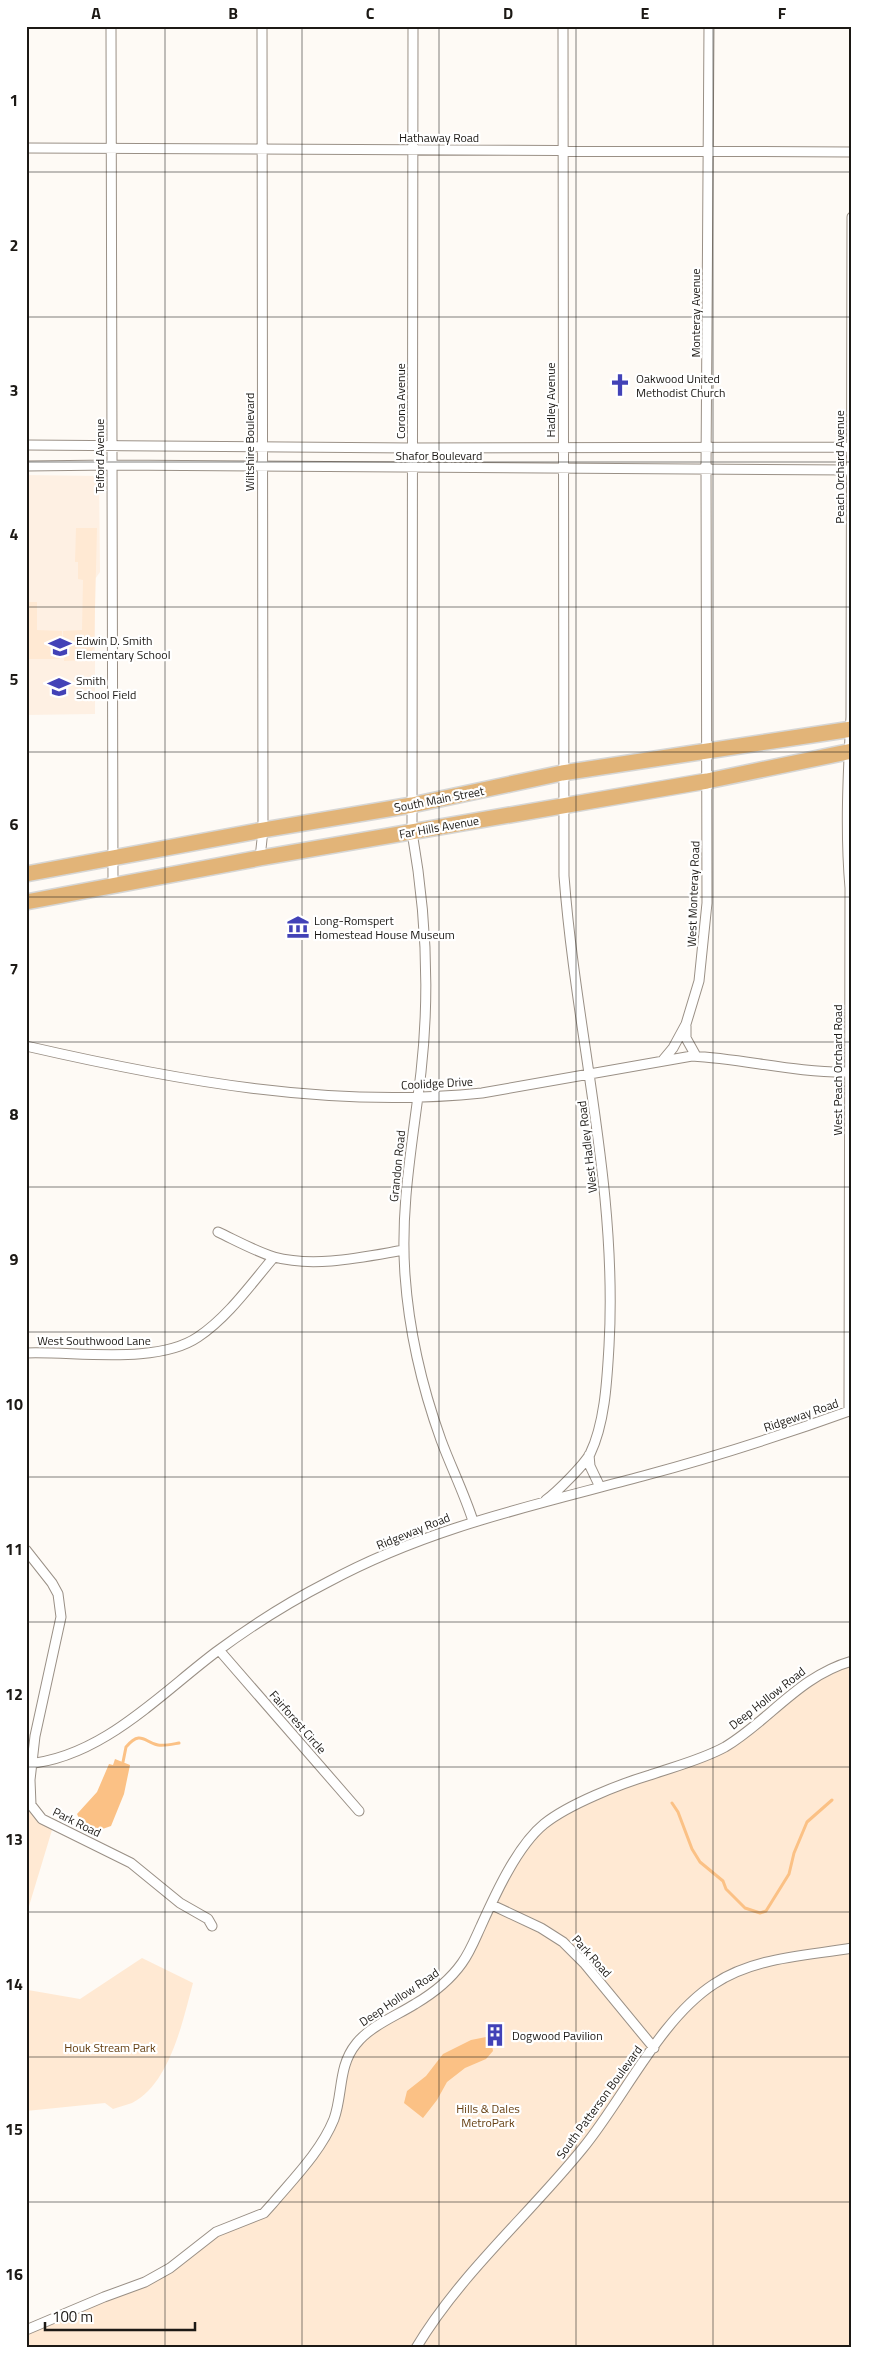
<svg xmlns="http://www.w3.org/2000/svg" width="878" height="2374" font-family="'Titillium Web',sans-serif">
<rect width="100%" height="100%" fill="#fefaf5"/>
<!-- built -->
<path fill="#fef0e3" d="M26,475L99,476L100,572L95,579V714L26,715Z"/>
<!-- green -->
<path fill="#ffe9d3" d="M76,528H97L94,648L85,660L64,661L63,631L82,630L83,580L78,579V562H75Z
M26,602H37V630L62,631L63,656L59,659H26Z
M852,1661V2348H26V2330L145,2282L203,2241L263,2213L324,2140L357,2042L450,1977L498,1893L537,1830L569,1809L724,1747L788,1696Z
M26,1801L38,1820L52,1830L26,1916Z
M142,1958L193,1983C183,2020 170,2084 132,2103C126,2105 119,2107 113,2109L105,2103L26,2111V1987L28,1990L80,1999Z"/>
<!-- water -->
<path fill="#fbc185" d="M115,1759L130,1765L124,1794L111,1826L94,1832L82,1824L77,1814L97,1792L109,1764L113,1765Z
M486,2037L492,2045L493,2051L486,2059L465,2068L447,2082L437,2100L423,2118L404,2103L407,2091L426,2076L443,2054L471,2040Z"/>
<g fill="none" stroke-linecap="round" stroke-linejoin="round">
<!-- stream -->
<path stroke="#fbc185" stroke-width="3" d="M123,1762L126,1747C141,1729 145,1743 158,1745C165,1746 173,1744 179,1743
M672,1803L678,1812L692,1849L700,1862L723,1881L726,1889L745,1908L760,1913L766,1911L789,1874L794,1853L807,1822L832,1800"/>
<defs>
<path id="street" d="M111,26L113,886
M413,26L412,832C426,911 430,992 421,1072C413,1141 400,1205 405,1275C409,1332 422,1387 441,1440C451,1467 464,1493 473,1521
M26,148L852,152
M26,445L412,448L852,447
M26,466L112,465L852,470
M260,858L263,830L262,26
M686,1026V1038L696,1056
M26,1046C174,1080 329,1109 482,1093L692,1056C745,1059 795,1073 849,1072
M663,1060L673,1048L686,1024L699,981L707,903L706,468L709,26
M218,1232C237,1241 255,1251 274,1257C315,1268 363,1257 404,1250
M26,1353C76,1351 157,1365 198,1337C228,1317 251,1284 274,1257
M849,1411L850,888C845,831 848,774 851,717L852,217
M589,1455L590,1466L600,1487
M546,1500C557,1492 584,1465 590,1454C605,1423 607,1380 609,1346C618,1187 576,1034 564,876L563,26
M26,1550L52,1583L58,1594L61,1617L35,1736L30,1780L31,1805L42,1819L131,1863L180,1903L208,1919L212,1926
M219,1650L359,1811
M26,1764C101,1758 159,1695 216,1652C251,1626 289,1602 328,1582C430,1527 532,1506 643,1476C714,1457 783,1435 852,1410
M492,1905L541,1928L563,1942L584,1963L654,2048
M26,2330L104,2297L145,2282L170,2268L216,2232L264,2213L273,2203C295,2177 321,2151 334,2119C343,2094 338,2066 356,2044C370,2026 396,2016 415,2004C432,1994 450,1980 462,1963C470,1952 475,1939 481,1926C495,1895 517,1846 544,1824C569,1804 620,1784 650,1775C676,1766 701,1760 725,1747C770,1720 799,1676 852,1661
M416,2348C461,2273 528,2216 583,2148C624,2098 660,2019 714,1984C754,1957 806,1956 852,1948"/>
<path id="primary" d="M26,874L263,830L412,805L562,773L852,729
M26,902L260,858L707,781L852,751"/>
</defs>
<!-- street casing -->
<use href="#street" stroke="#9a9086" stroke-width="11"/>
<!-- primary casing -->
<use href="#primary" stroke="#d6d6d5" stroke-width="18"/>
<!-- street -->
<use href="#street" stroke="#fff" stroke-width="9"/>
<!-- primary -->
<use href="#primary" stroke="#e2b478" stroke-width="15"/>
</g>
<!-- grid -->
<path fill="none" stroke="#1c1915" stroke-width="1" stroke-opacity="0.55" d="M165,26V2348M302,26V2348M439,26V2348M576,26V2348M713,26V2348M26,172H852M26,317H852M26,462H852M26,607H852M26,752H852M26,897H852M26,1042H852M26,1187H852M26,1332H852M26,1477H852M26,1622H852M26,1767H852M26,1912H852M26,2057H852M26,2202H852"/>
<!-- icons -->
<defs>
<symbol id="church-bare" viewBox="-9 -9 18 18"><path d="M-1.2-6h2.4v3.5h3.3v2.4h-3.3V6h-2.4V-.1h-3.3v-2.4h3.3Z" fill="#4242b7" stroke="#fff" stroke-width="2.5" paint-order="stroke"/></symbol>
<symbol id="school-bare" viewBox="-9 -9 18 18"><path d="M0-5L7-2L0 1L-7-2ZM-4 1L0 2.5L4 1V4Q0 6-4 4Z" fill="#4242b7" stroke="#fff" stroke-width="2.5" paint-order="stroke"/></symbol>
<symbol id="museum-bare" viewBox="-9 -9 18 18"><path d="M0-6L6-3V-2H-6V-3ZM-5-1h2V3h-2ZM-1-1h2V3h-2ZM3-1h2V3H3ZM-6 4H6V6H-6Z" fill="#4242b7" stroke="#fff" stroke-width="2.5" paint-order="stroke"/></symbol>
<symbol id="building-bare" viewBox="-9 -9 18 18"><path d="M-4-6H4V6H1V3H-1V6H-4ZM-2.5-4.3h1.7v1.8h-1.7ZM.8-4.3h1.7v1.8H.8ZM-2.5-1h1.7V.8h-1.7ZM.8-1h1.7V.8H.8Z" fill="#4242b7" stroke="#fff" stroke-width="2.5" paint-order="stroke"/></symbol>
</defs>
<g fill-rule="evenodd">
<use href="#church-bare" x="604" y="369" width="32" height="32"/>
<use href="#school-bare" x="44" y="631" width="32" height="32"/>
<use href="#school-bare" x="43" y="671" width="32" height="32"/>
<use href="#museum-bare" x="282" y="911" width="32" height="32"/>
<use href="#building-bare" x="479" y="2019" width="32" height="32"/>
</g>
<g text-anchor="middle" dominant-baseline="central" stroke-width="4.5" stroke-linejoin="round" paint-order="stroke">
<!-- street labels -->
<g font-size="12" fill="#1c1915" stroke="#fff">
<text x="439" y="137">Hathaway Road</text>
<text transform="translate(695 313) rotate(-90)">Monteray Avenue</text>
<text transform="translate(550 400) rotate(-90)">Hadley Avenue</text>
<text transform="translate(400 401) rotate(-90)">Corona Avenue</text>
<text transform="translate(249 442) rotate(-90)">Wiltshire Boulevard</text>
<text x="439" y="455">Shafor Boulevard</text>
<text transform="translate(99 456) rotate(-90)">Telford Avenue</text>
<text transform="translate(839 467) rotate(-90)">Peach Orchard Avenue</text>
<text transform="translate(439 799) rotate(-11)">South Main Street</text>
<text transform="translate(439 827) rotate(-10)">Far Hills Avenue</text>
<text transform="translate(693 894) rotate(-88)">West Monteray Road</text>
<text transform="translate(837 1070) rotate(-90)">West Peach Orchard Road</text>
<text transform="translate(437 1083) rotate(-3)">Coolidge Drive</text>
<text transform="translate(587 1147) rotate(-97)">West Hadley Road</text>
<text transform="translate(397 1166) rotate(-84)">Grandon Road</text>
<text x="94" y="1340">West Southwood Lane</text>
<text transform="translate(801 1415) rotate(-19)">Ridgeway Road</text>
<text transform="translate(413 1531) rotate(-22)">Ridgeway Road</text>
<text transform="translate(767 1698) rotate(-38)">Deep Hollow Road</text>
<text transform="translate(298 1722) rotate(49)">Fairforest Circle</text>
<text transform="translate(77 1822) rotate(26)">Park Road</text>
<text transform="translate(592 1956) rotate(48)">Park Road</text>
<text transform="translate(399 1997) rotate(-34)">Deep Hollow Road</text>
<text transform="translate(599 2102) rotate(-54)">South Patterson Boulevard</text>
</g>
<!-- poi labels -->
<g font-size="12" fill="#1c1915" stroke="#fff" text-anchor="start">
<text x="636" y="378">Oakwood United<tspan x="636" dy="14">Methodist Church</tspan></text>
<text x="76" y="640">Edwin D. Smith<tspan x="76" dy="14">Elementary School</tspan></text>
<text x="76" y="680">Smith<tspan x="76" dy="14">School Field</tspan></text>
<text x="314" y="920">Long-Romspert<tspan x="314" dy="14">Homestead House Museum</tspan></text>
<text x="512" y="2035">Dogwood Pavilion</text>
</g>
<!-- park labels -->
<g font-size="12" fill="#664013" stroke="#fff">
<text x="110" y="2047">Houk Stream Park</text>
<text x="488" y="2108">Hills &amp; Dales<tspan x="488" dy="14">MetroPark</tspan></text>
</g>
</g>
<!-- border -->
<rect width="878" height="2374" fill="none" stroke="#ffffff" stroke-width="55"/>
<!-- scale -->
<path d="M45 2322v8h150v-8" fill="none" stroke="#1c1915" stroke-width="2.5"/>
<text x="52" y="2322" font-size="15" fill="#1c1915" stroke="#ffffff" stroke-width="4" paint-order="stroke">100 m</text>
<rect x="28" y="28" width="822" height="2318" fill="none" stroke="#1c1915" stroke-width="2"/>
<g font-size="16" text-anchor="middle" font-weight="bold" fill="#1c1915">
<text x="96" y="19">A</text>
<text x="233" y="19">B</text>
<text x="370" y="19">C</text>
<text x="508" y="19">D</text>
<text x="645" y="19">E</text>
<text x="782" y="19">F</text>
<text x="14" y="106">1</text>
<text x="14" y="251">2</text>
<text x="14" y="396">3</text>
<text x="14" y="540">4</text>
<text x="14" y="685">5</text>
<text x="14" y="830">6</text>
<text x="14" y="975">7</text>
<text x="14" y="1120">8</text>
<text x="14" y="1265">9</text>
<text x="14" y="1410">10</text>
<text x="14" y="1555">11</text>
<text x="14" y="1700">12</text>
<text x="14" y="1845">13</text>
<text x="14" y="1990">14</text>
<text x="14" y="2135">15</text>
<text x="14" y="2280">16</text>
</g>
</svg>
